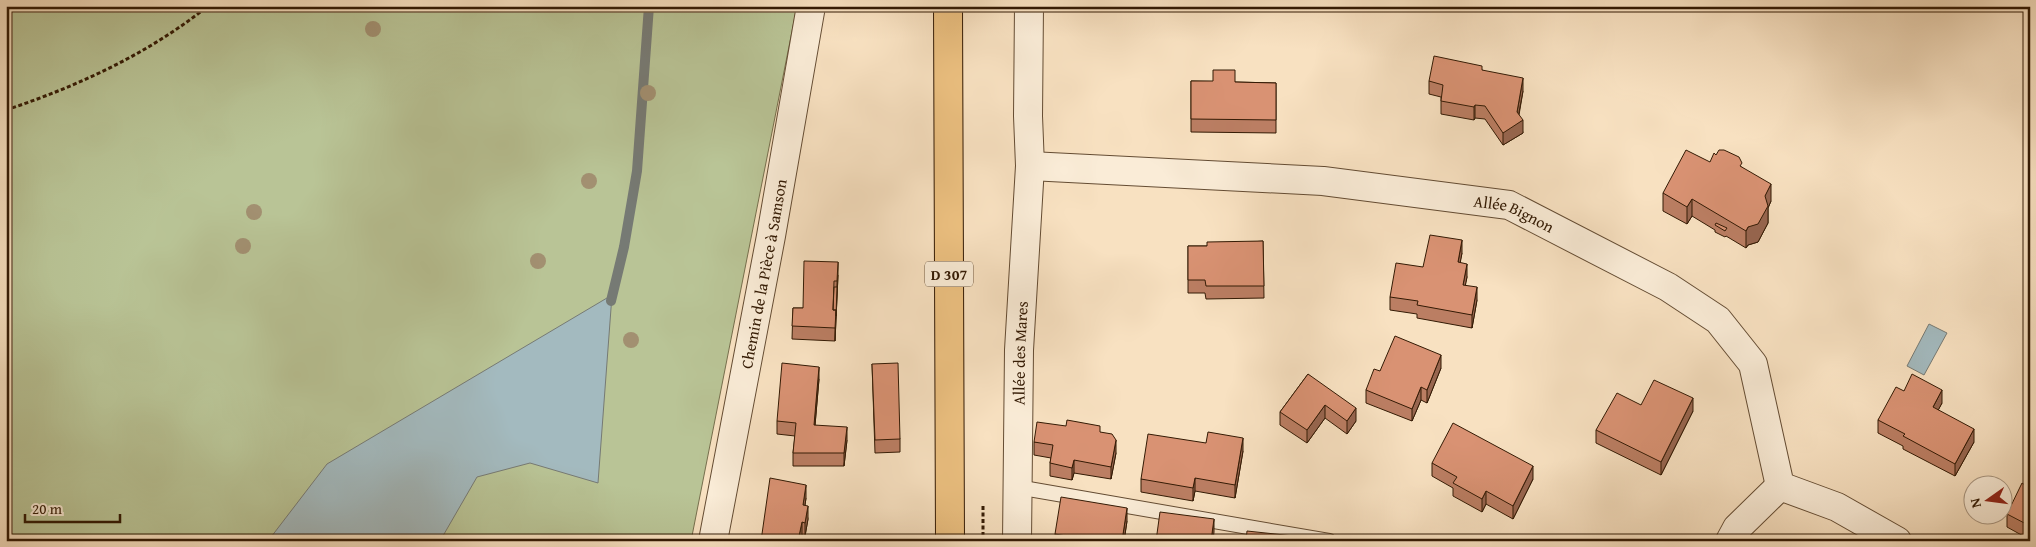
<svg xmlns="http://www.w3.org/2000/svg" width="2036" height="547" font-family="'Gentium Book Plus',serif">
<rect width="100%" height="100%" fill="#f8e1c1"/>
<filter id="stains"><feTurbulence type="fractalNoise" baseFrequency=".004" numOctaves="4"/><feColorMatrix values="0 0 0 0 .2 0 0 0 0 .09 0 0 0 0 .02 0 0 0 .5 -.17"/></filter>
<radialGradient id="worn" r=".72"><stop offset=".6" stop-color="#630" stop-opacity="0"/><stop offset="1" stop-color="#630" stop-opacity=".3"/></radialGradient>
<!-- green -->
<path fill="#b9c496" stroke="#766f4d" d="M6,6H797L691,541H6Z"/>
<!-- water -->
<path fill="#a3babf" stroke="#767a74" d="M612,295L598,483L530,463L477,477L440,541H268L327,464Z
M1929,324L1947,333L1924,375L1907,366Z"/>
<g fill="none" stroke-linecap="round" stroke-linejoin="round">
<!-- stream -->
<path stroke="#767a74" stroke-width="10" d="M611,301L624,247L637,171L649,6"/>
<defs>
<path id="service" d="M1017,487L1329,541"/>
<g id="minor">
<path id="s1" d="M1030,166L1323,181L1509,205L1668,287L1718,320L1753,364L1780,486L1837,507L1897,541"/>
<path id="s2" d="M713,541L771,236L811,6"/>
<path id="s3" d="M1017,541L1019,350L1030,166L1028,116L1029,6"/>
<path d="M1730,541L1737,528L1780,486"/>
</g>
<path id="primary" d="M948,6L950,541"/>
</defs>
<!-- service casing -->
<use href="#service" stroke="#644c33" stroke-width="16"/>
<!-- minor casing -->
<use href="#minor" stroke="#644c33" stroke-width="30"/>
<!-- primary casing -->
<use href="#primary" stroke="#331a04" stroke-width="30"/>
<!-- path -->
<path stroke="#331a04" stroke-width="3" stroke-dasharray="4 2.5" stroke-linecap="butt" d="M6,110C78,86 148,54 208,6
M983,506V541"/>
<!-- service -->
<use href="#service" stroke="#faecd7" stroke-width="14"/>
<!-- minor -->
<use href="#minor" stroke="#faecd7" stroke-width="28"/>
<!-- primary -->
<use href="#primary" stroke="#ecc080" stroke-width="28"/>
</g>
<!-- trees -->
<g fill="#a29071">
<circle cx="373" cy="29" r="8"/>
<circle cx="648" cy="93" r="8"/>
<circle cx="589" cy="181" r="8"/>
<circle cx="254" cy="212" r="8"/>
<circle cx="243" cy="246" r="8"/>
<circle cx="538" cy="261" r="8"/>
<circle cx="631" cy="340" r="8"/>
</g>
<!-- wall -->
<path fill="#bb7e63" stroke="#331a04" d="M1482,70L1523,91L1519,115L1523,133L1503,145L1485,119L1475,118L1474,120L1441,114V97L1429,94V81Z
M1191,81L1276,83V133L1191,132Z
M1742,167L1771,201L1768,208V223L1758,242L1748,245L1746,248L1726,236L1725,237L1715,232V230L1692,216L1687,224L1663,211V193Z
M1263,241L1264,298L1206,299L1205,293H1188V246H1207Z
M1462,253L1460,262L1467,277L1465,285L1477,300L1472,328L1417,318V314L1390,310V297L1423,267Z
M838,275L835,341L792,339L793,308H803Z
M872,364L900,439V452L875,453Z
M1441,368L1427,403L1421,400L1412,421L1366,403V390L1380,371Z
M1308,374L1356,421L1347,434L1325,418L1307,443L1280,425V412Z
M819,379L815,425L847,440L844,466H793V453L795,436L777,434V421Z
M1904,391L1942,403L1938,410L1974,442L1955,476L1903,449V446L1878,433V420Z
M1641,405L1693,411L1661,475L1596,443V430Z
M1100,432L1116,453L1111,479L1074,473L1072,480L1050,476V463L1051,458L1034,455V442Z
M1243,451L1235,498L1195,491L1193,501L1141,492V479Z
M1432,463L1533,479L1513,519L1486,504L1482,512L1453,496V488L1432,476Z
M2030,475V541H2025V537L2007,527V514Z
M806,498L805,505L808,519L805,536L802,535L761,541Z
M1127,521L1124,541H1055V534Z"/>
<!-- shaded-wall -->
<path fill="#986650" stroke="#331a04" d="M1523,78V91L1517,123L1523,120V133L1503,145V133L1517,112Z
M1475,105V118L1474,120V107Z
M1771,184V201L1768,208V223L1758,242L1748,245L1746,248V231Z
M1692,199V216L1687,224V207Z
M1462,240V253L1458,275V262Z
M838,262V275L835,341V328Z
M1467,264V277L1463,298V285Z
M1477,287V300L1472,328V315Z
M1441,355V368L1427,403V390Z
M819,367V379L814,437V425Z
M1421,387V400L1412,421V409Z
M1942,390V403L1933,420V407Z
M1693,398V411L1661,475V462Z
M1325,405V418L1307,443V430Z
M1356,408V421L1347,434V421Z
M847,427V440L844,466V453Z
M1974,429V442L1955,476V464Z
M1243,438V451L1235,498V485Z
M1116,440V453L1111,479V467Z
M1074,460V473L1072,480V468Z
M1533,466V479L1513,519V506Z
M1195,478V491L1193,501V488Z
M806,485V498L803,518V505Z
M1486,491V504L1482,512V499Z
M808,506V519L805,536V523Z
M1127,508V521L1124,541H1122Z
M1214,519V532L1213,541H1211Z
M802,522V535L801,541H798Z"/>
<!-- building -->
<path fill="#d99273" stroke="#331a04" d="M1434,56L1482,66V70L1523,78L1517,112L1523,120L1503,133L1485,106L1475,105L1474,107L1441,101L1443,85L1429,81Z
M1213,70H1235V82L1276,83V120L1191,119V81H1213Z
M1686,150L1710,162L1714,153L1716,155L1719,150H1724L1739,157L1742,163L1740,166L1771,184L1765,196L1768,206L1758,224L1748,227L1746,231L1692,199L1687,207L1663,193Z
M1716,223L1727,228L1725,231L1715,225Z
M1430,235L1462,240L1458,262L1467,264L1463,285L1477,287L1472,315L1417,305L1418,301L1390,297L1396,263L1423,267Z
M1263,241L1264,286H1206L1205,280H1188V246H1207V242Z
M804,261L838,262L837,281H834L833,310H836L835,328L792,326L793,308H803Z
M834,287H837L836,316V310H833Z
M1395,336L1441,355L1427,390L1421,387L1412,409L1366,390L1374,369L1380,371Z
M782,363L819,367L814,425L847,427L844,453H793L796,423L777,421Z
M898,363L900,439L875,440L872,364Z
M1308,374L1356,408L1347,421L1325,405L1307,430L1280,412Z
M1912,374L1942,390L1933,407L1974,429L1955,464L1903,436L1905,434L1878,420L1896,387L1904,391Z
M1654,380L1693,398L1661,462L1596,430L1617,393L1641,405Z
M1067,420L1100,426V432L1112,434L1116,440L1111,467L1074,460L1072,468L1050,463L1053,445L1034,442L1037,422L1066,426Z
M1453,423L1533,466L1513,506L1486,491L1482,499L1453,483L1457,477L1432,463Z
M1208,432L1243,438L1235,485L1195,478L1193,488L1141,479L1148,434L1206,443Z
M2030,475V537L2025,534L2030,526L2007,514L2022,483L2025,485Z
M770,478L806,485L803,505L808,506L805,523L802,522L798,541H761Z
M1061,497L1127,508L1122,541H1083V539L1055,534Z
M1160,512L1214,519L1211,541H1156Z
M1247,531L1303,537V541H1246Z"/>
<g text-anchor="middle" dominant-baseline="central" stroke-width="4" stroke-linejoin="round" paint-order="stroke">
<!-- shield labels -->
<rect fill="#faecd7" stroke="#6f5943" stroke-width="1" x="925" y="261.5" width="48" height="25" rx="4"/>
<g font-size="15" font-weight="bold" fill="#331a04">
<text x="949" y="274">D 307</text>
</g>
<!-- street labels -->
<g font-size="16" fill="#331a04" stroke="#faecd7">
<text stroke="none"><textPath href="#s1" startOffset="488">Allée Bignon</textPath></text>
<text stroke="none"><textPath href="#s2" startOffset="272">Chemin de la Pièce à Samson</textPath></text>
<text stroke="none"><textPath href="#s3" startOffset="188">Allée des Mares</textPath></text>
</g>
</g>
<!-- margin -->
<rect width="2036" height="547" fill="none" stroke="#f8e1c1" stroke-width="25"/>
<rect x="8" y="8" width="2021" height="532" fill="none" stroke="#331a04" stroke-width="2.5"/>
<rect x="12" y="12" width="2011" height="522" fill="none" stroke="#331a04"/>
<!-- north arrow -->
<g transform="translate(1988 500) rotate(256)"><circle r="24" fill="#faecd7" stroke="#aa9883"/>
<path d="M0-4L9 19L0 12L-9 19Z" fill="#8f2418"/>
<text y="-8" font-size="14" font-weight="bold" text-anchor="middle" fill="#331a04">N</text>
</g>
<!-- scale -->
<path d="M25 514v8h95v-8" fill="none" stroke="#331a04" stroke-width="2.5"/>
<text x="32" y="514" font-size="15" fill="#331a04" stroke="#faecd7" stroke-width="4" paint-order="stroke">20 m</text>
<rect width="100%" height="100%" filter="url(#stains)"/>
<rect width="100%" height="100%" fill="url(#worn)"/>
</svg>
